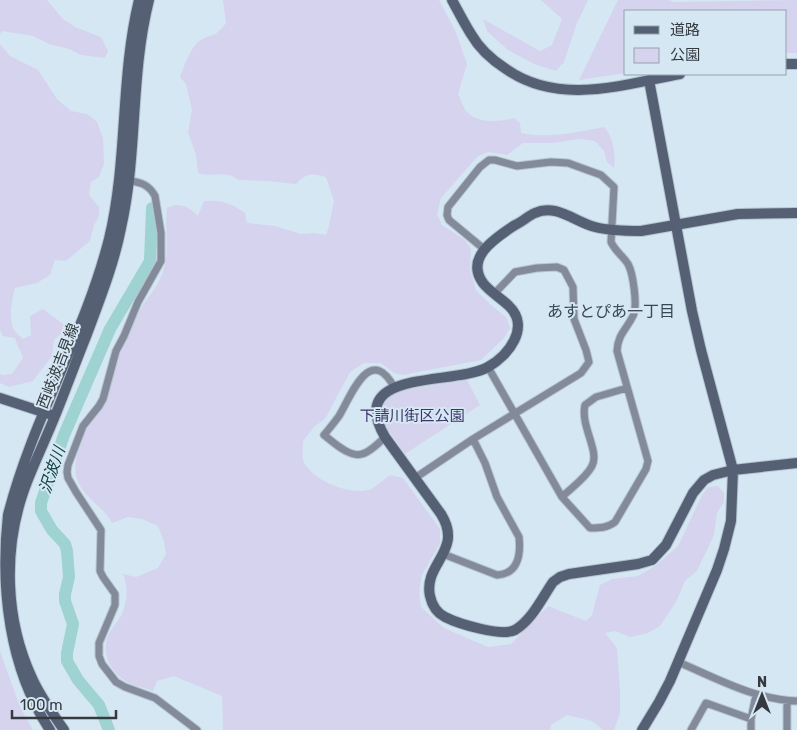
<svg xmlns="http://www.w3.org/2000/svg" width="797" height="730" font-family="Rubik,'Noto Sans JP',sans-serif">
<rect width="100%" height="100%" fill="#d6e7f4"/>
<!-- green -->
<path fill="#d5d3ee" d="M0,0H47L63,19L75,27L101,37L108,51L105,58L81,55L69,49L49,44L33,36L2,31L0,34Z
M223,0H439L455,30L467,64L458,94C461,99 463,108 467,112C478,124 501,122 514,118L520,123L521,133C548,139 577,132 604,127C613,136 616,155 614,168L607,162L604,151L595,141L579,139L553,143H523L507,155L488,152L478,156L441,198L437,214L442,225L465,240L471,249L470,270L476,290L491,305L507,318L510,328L504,338L481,360L403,375L394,373L381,363H364L350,372L325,419L315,426L303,441C303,446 302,455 303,460C310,480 352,497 371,489C377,486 384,479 390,475L403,478L440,529V543L422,575L419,593L421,607L444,628L488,647L511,644L548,606L586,621L592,615L600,585L612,579L638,576L655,566L678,546L702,495L708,487L718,486L724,493V502L717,513L714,535L697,571L685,581L676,602L660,626L648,633L630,637L615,631L605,633L617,648L620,690V713L614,730H603L592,721L567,715L551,725L550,730H223L222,696L174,676L157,681L153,691C146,688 138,687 131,684C113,675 100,656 108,636C111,629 117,622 121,616C127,603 129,588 123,574L136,577L158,568L166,554L164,541L158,526L142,519L128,517L112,523C103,505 82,498 76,476C73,463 81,436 87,424C91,416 102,410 106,401C108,395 107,388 109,382C118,358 129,331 141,308C147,298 155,290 160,279C172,254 164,233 167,208C178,201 190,207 198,216L204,201C221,200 231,203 245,213L247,223L275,226L301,234L314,233L326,235L329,226L334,201L326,177C312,173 306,173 296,184L267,181L238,180C226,169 212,178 198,173L196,155L188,132L192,110L186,84L180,77C184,67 191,45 201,40C214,33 216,37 226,23Z
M541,0H588L577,23L564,62L556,71L534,64L508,50L487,31L483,19L540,51L552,45L562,19Z
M618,0H668L674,2L797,0V53H786V11H626V73L579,80Z
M0,44L10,56L38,70L57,99L71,111L87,114L97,122L103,138L104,164L99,177L91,182L89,195L99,207V216L94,225L90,241L66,261L55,260L50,275L37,283L15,288C12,300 8,319 14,330C16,333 20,336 23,339L31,335L30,316L43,309L63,324L62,333L54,340L52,356L33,381L9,387L0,383V374L3,375L12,374L23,358C21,350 17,346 15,338L3,336L0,330Z
M467,380L480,405L405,454L384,424L382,416L384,404L389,397L401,390Z
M0,651L20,707L33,730H0Z"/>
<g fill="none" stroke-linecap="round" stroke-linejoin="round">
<!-- river -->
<path stroke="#9ed3d1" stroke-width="12" d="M109,730L99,705L78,680L67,661V653L73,624L65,601V594L69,577L67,551L65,544L52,530L41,511V503L64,435L110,329L150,261L152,208"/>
<defs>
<path id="street" d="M129,181C141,182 149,185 155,196L161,233V261L138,302L124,336L116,351L103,399L99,406L83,426L68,465L67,472L68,478L76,492L101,530L100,571L103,577L115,594V605L99,643V656L102,664L116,682L125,687L155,698L197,730
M484,249L449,220L447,215L448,207L480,167L489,160H495L517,166L551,162L568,163L601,175L614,187L611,242C615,251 623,256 628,264C633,273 638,306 633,316C626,330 618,334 617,351L648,461L646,469L615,522C607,528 600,528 590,528L562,497L488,367
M385,437C379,443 370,452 362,454C350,458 333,442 324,435C329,429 334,423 339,416C351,396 370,343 394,387
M415,478L473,439L581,373L589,362L586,350L574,319L573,287L564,270L557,267L537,268L515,272L495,293
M562,497C571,488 586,478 592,466C600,451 580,426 585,405L596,397L627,388
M443,554L497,575C518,574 521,555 519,537L497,497L485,463L473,439
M678,662C716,678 755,700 797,701
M787,701V730
M691,730L706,703L751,719
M751,730V719L756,695"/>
<path id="secondary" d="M452,0C458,11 464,23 471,34C479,48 492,60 506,69C559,106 622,85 680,74
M786,64H797
M797,213L738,214L641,231C626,231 610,231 595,227C575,222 556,203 535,213C528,216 522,222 515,225C497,237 464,257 483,283C490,292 501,298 509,306C531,327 508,356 488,367C454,386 345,368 385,437L441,514C464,551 423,563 430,596C432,605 437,613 445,617C459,624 502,637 515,630C532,620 542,598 553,582L560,577L569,574L638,564L652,560L666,545L693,493L704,480L713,475L733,470L797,463
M0,398L49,414
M50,730C9,669 0,588 8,515C32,420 85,334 109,239C128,161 120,78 139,0
M64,730C52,713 40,696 32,678C5,620 3,550 24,490C33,465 45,441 55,416C66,389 76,361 87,334C100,299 114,264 121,228C138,153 130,75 149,0
M642,730L659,702L670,681L717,570L724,549L731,521L733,470L701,350L692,311L649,80"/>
</defs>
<!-- street casing -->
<use href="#street" stroke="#b6c4d0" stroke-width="9"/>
<!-- secondary casing -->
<use href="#secondary" stroke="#b6c4d0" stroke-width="12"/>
<!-- street -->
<use href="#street" stroke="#838a9a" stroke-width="7"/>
<!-- secondary -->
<use href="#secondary" stroke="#556075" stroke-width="10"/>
</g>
<g text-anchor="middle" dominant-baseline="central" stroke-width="4" stroke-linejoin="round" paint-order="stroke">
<!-- street labels -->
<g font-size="15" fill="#343a40" stroke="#d6e7f4">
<text transform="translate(58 366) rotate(-69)">西岐波吉見線</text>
</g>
<!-- park labels -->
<g font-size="15" fill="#3d3568" stroke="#d6e7f4">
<text x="412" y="416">下請川街区公園</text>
</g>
<!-- neighbourhood labels -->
<g font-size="16" fill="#394752" stroke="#d6e7f4">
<text x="611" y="311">あすとぴあ一丁目</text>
</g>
<!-- water labels -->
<g font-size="16" font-style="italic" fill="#144544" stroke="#d6e7f4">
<text transform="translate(52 470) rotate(-71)">沢波川</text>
</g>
</g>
<!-- legend -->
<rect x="624" y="10" width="162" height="65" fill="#d6e7f4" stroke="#95a2ac"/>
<rect x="634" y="26" width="25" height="8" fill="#556075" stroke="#95a2ac"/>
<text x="670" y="35" font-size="15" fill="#343a40">道路</text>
<rect x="634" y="48" width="25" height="15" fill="#d5d3ee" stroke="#95a2ac"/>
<text x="670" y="60" font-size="15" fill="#343a40">公園</text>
<!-- north arrow -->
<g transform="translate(762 695)" stroke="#d6e7f4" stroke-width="4" paint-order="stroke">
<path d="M0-4L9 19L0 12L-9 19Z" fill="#343a40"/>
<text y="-8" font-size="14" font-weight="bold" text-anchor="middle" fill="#343a40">N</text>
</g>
<!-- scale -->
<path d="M12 710v8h104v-8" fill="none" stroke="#343a40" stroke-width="2.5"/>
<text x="20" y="710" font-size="15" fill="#343a40" stroke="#d6e7f4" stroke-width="4" paint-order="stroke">100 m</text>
</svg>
